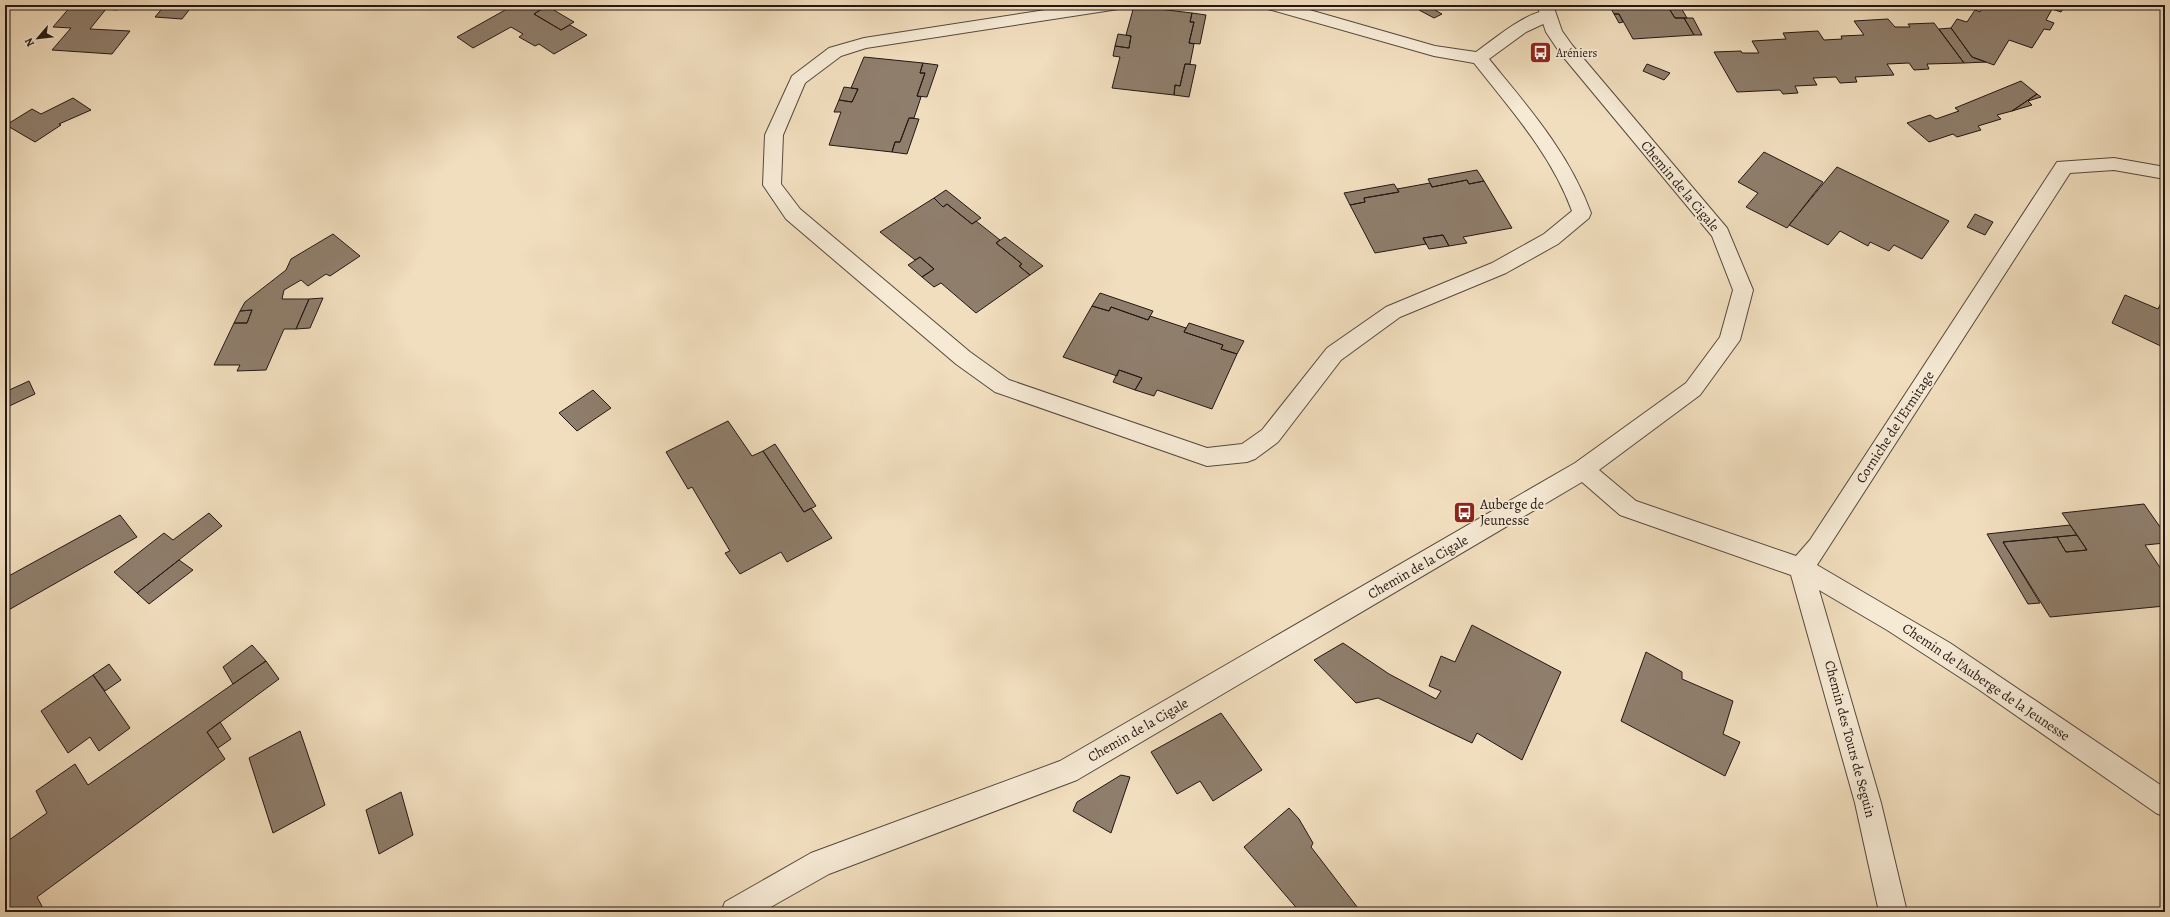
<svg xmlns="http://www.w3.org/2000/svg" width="2170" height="917" font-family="Alegreya,serif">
<rect width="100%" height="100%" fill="#f1debe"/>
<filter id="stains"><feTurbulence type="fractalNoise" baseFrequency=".005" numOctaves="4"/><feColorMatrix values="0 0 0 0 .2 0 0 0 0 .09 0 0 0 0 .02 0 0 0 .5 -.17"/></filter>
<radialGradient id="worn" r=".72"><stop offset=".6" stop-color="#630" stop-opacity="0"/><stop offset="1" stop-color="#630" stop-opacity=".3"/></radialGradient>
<!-- building -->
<path fill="#8f7e6c" stroke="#241713" d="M64,5H121L117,10L106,9L90,29L130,31L112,54L52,50L71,28L53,27L71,6Z
M165,5H193L182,19L155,17Z
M514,5H548L534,14L561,30L570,25L587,35L554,54L539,44L535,46L519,37L523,34L511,27L473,48L457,37Z
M1426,5L1442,14L1434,18L1419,10Z
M1609,5H1684L1668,7L1675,18H1684L1694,35L1633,39L1619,14H1614Z
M1984,5H2065L2061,12L2052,9L2046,20L2054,23L2050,30L2044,29L2032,48L2009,40L1994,65L1972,57L1951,28L1957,19L1967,22L1975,10L1980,12Z
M547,6L574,22L561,30L534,14Z
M1134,6L1192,13L1190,22H1194L1189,43L1194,44L1190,64H1185L1180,86L1175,85L1174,95L1112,88L1120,57L1113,56L1115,46L1129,48L1131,36L1126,35Z
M1680,6L1687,18H1675L1668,7Z
M1192,13L1206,15L1200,44L1189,43L1194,22H1190Z
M1614,14H1619L1623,22L1619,23Z
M1684,18H1693L1702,35H1694Z
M1888,19L1895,27H1910L1908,24L1934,23L1964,63L1927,64L1929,69L1914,70L1909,63L1887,64L1894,75L1855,77L1857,82L1840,83L1836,77L1813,78L1817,85L1795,86L1798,93L1783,94L1780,90L1737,92L1714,52L1741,51L1742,53H1759L1752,41L1786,39L1783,33L1818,31L1824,40L1842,39L1841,36L1864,35L1854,21Z
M1951,28L1972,57L1986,62L1964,63L1939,29Z
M1118,34L1131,36L1129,48L1115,46Z
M864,57L923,63L920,73H925L917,96L921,97L914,118H909L900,142H895L892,152L829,145L841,112H834L839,100L852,102L858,89L851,88Z
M923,63L938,65L927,97L917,96L925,73H920Z
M1185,64L1196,65L1189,97L1174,95L1175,85L1180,86Z
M1647,64L1670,73L1664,80L1643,71Z
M2021,81L2037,94L2012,111L1997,115L2001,119L1978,126L1981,130L1957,137L1953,134L1929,142L1907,123L1930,115L1936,119L1959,111L1955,108Z
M844,87L858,89L852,102L839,100Z
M2037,94L2041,97L2028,101L2032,105L2012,111Z
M73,98L91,110L59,124L61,125L35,142L6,125L32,109L41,114Z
M909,118L919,119L907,154L892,152L895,142H900Z
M1764,152L1823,182L1787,228L1746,207L1758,193L1738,182Z
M1837,167L1949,221L1922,259L1894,245L1889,251L1870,242L1868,246L1840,231L1828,245L1789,225Z
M1477,170L1484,181L1469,184L1467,180L1432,187L1428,179Z
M1467,180L1469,184L1484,181L1512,228L1463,237L1467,243L1449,246L1443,235L1423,238L1426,244L1375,253L1350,205L1365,202L1364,198L1399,192L1397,189L1430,183L1432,187Z
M1394,184L1399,192L1364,198L1365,202L1350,205L1344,193Z
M946,190L981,218L972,224L947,204L943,207L934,198Z
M934,198L943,207L947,204L972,224L976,221L1000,240L996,243L1022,264L1019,266L1030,275L976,313L941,283L934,287L922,277L934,269L920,257L915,260L880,232Z
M1975,214L1993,222L1985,235L1967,227Z
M333,234L360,256L330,276L326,274L308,286L301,280L284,290L282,299H309L296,329H284L266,370L237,371L240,365H214L234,323H247L252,310L240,311L245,302L286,270L291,259Z
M1443,235L1449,246L1429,249L1423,238Z
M1005,237L1043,266L1030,275L1019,266L1022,264L996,243Z
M920,257L934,269L922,277L908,265Z
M1100,293L1153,311L1148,320L1111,307L1109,311L1092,306Z
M2125,295L2158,309L2165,295V348L2112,323Z
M323,298L310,328L296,329L309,299Z
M1092,306L1109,311L1111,307L1148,320L1150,316L1186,328L1184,332L1223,345L1221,349L1237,354L1212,409L1157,390L1154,396L1135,390L1142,378L1119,370L1117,376L1063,357Z
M252,310L247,323H234L240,311Z
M1189,323L1244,341L1237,354L1221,349L1223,345L1184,332Z
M1119,370L1142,378L1135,390L1113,382Z
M29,381L35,394L5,408V392Z
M593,390L611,408L577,431L559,413Z
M728,421L752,456L763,451L804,512L811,508L832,538L787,562L781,552L740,574L725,553L730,551L692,487L688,489L666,452Z
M775,444L816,506L804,512L763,451Z
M2144,504L2165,534V543L2145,545L2165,575V606L2050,617L2003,542L2057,537L2066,552L2087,550L2062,513Z
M209,513L222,526L137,593L114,572L164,533L173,540Z
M120,515L137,537L5,612V578Z
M2070,525L2077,535L2003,542L2040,603L2028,604L1987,534Z
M2077,535L2087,550L2066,552L2057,537Z
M179,560L193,570L149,604L137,593Z
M1472,625L1561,672L1522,760L1477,733L1472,743L1378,698L1356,703L1314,660L1343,643L1389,674L1436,699L1441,691L1429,686L1441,656L1455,662Z
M252,645L266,661L233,684L223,667Z
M1646,652L1682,672V679L1733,701L1723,734L1740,742L1725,776L1621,721Z
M266,661L279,679L207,732L225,759L37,897L45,912H5V843L47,813L36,791L75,764L88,785Z
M109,664L121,680L105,691L93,675Z
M93,675L130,728L99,751L90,737L68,753L41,711Z
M1221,713L1262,770L1213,801L1200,781L1177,794L1151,752Z
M220,722L231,739L218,748L207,732Z
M300,731L325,805L273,833L249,758Z
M1121,775L1130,777L1111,833L1073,811L1077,802Z
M401,792L413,835L379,854L366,810Z
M1289,808L1299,819L1313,843L1311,847L1361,912H1300L1244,847Z"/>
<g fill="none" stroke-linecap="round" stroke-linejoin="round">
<defs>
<path id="lane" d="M1078,5H1120L1118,9L1112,10L866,48L841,56L805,83L783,135L781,184L800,209L970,352L1009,380L1207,448L1242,444L1262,430L1327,348L1386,307L1492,263L1544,234L1572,211C1551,154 1511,110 1474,63L1434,56L1268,9L1266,5H1292L1435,46L1476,52C1493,40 1532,6 1554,11L1556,15L1554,19L1526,32L1489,59C1529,108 1569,153 1591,213L1589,218L1558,244L1506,273L1400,317L1341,360L1278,442L1255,459L1247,462L1207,466L995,392L956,364L786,219L763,185L765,135L792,76L829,48L864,38Z"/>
<path id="street" d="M1537,5H1553L1562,31L1572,45L1727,228L1753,290L1740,340L1700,395L1599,470L1636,501L1796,556L1810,540L2057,162L2114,158L2165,167V179L2114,170L2070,173L1817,565L1950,643L2165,788V817L2156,813L1978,689L1887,630L1819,590L1881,803L1907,912H1879L1855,803L1791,575L1620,515L1582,482L1077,780L829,874L762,912H721L725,902L811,853L1060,761L1575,463L1686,383L1720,337L1733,290L1712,236L1560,53L1546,32Z"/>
</defs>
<!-- lane casing -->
<use href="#lane" stroke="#57493e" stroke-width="2"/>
<!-- street casing -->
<use href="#street" stroke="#57493e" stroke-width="2"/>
<!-- lane -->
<use href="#lane" fill="#f6ead5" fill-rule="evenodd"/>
<!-- street -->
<use href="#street" fill="#f6ead5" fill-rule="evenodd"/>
</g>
<!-- icons -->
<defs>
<symbol id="bus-square" viewBox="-11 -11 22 22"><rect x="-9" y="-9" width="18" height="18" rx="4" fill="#8f2418" stroke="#f6ead5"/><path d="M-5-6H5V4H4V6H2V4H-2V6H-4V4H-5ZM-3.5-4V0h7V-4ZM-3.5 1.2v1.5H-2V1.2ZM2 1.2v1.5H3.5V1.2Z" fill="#fff"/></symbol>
</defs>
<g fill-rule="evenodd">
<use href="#bus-square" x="1528" y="40" width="25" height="25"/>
<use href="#bus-square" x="1452" y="500" width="25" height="25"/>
</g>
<g text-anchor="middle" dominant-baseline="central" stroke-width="4" stroke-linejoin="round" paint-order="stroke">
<!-- far-poi labels -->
<g font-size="12" fill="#241713" stroke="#f6ead5" text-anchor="start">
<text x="1556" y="53">Aréniers</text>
</g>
<!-- street labels -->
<g font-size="14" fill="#241713" stroke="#f6ead5">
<text transform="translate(1680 186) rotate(50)">Chemin de la Cigale</text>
<text transform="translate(1895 427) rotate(-57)">Corniche de l'Ermitage</text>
<text transform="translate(1418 567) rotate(-30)">Chemin de la Cigale</text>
<text transform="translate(1986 682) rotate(34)">Chemin de l'Auberge de la Jeunesse</text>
<text transform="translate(1138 730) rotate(-30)">Chemin de la Cigale</text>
<text transform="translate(1850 739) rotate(75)">Chemin des Tours de Seguin</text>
</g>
<!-- poi labels -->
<g font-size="14" fill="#241713" stroke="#f6ead5" text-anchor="start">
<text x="1480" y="504">Auberge de<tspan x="1480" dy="16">Jeunesse</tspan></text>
</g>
</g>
<!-- margin -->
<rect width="2170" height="917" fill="none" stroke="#f1debe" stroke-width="20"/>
<rect x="6" y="6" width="2158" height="905" fill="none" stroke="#241713" stroke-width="2"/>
<rect x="10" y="10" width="2150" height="897" fill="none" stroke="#241713"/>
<!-- north arrow -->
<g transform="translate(38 38) rotate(242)" stroke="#f6ead5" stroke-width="3" paint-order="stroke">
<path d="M0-3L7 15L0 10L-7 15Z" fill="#241713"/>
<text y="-6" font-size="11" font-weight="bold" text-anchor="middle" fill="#241713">N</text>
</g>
<rect width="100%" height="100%" filter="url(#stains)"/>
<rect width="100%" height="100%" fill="url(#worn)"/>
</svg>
